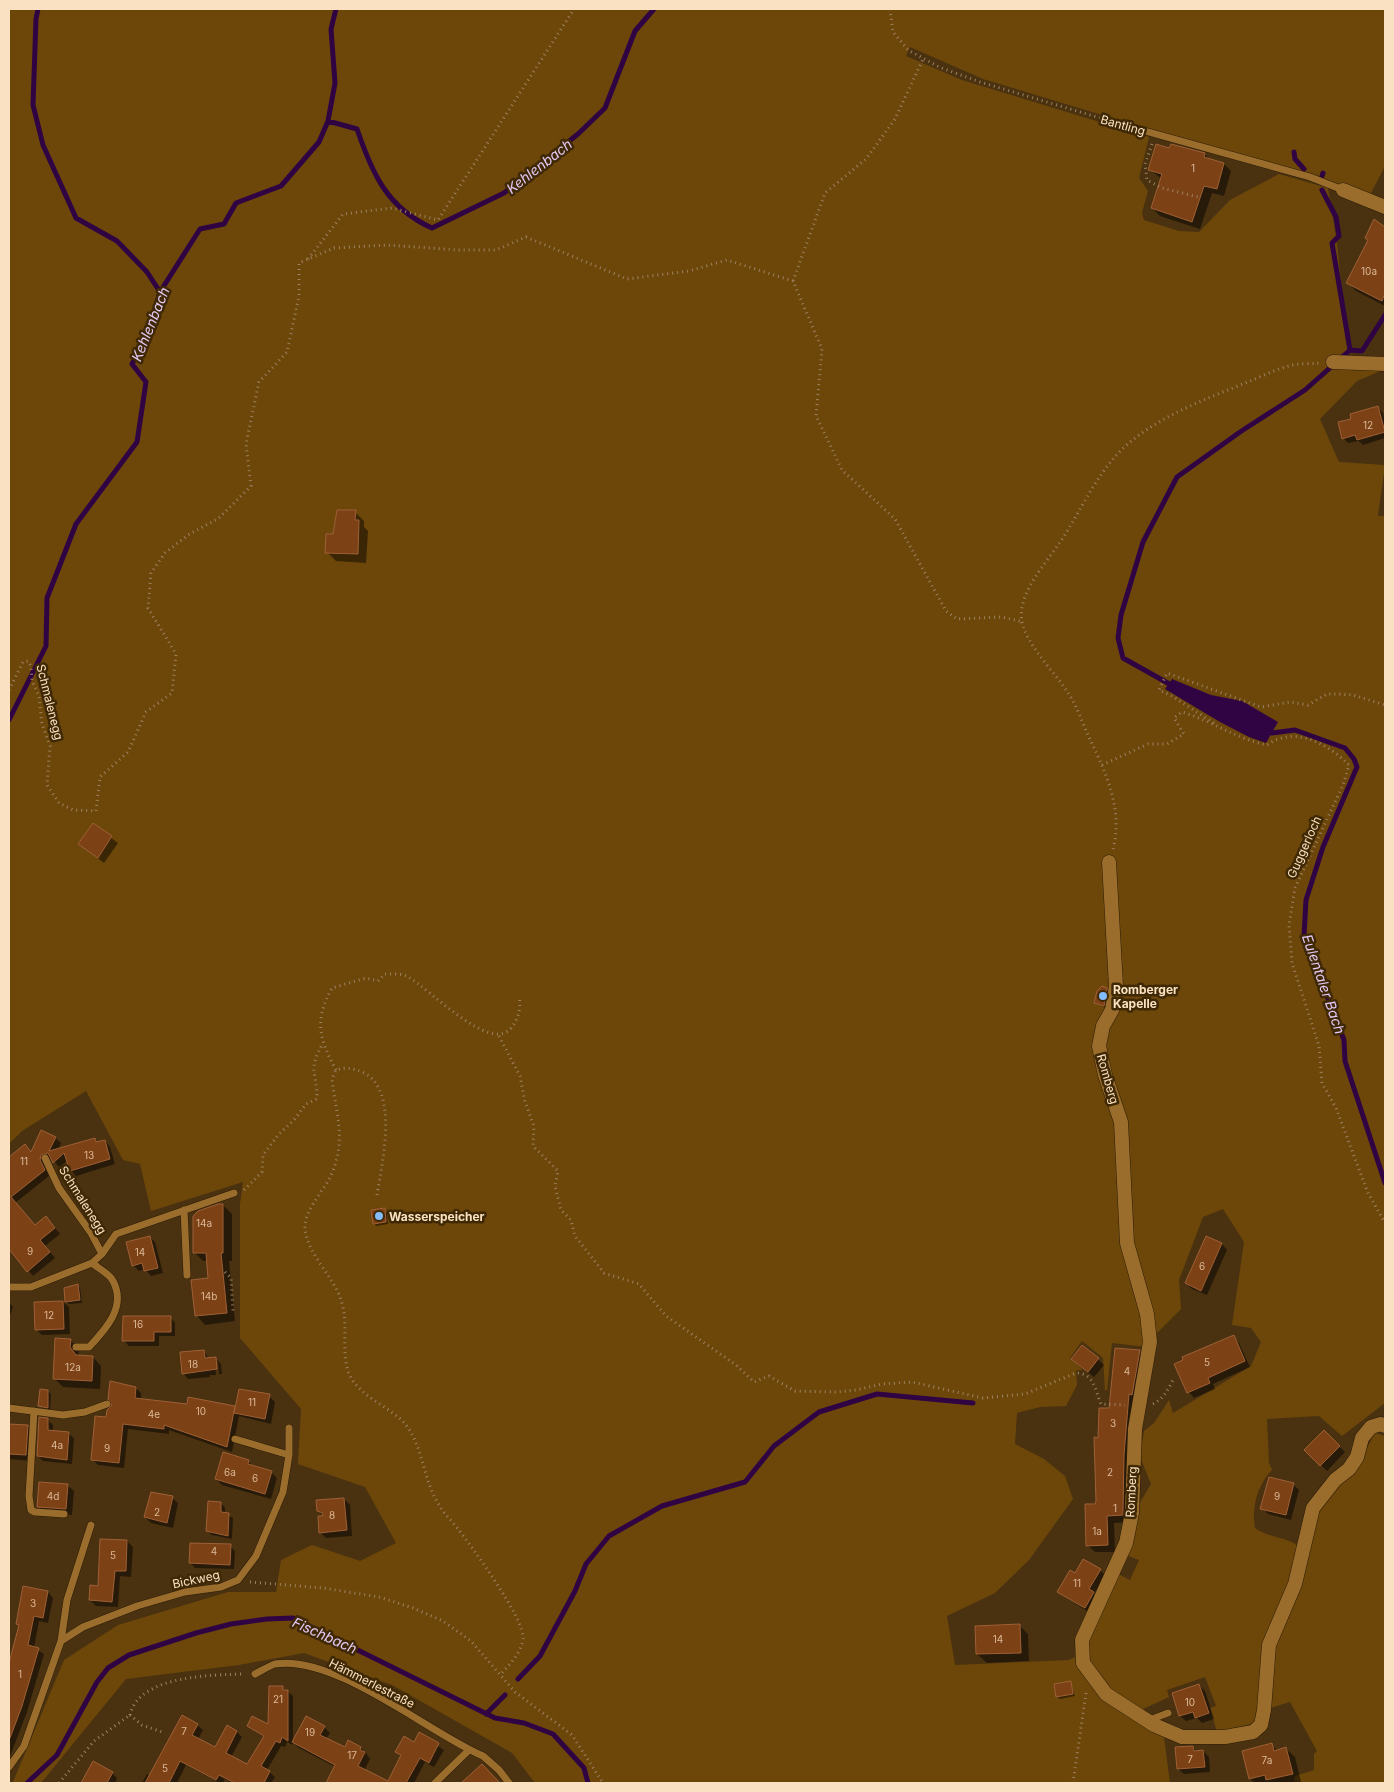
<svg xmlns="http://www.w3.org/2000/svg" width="1394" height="1792" font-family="Inter,sans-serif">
<rect width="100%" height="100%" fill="#4a3210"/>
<!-- green -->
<path fill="#6d470a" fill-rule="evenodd" d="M9,9H1385V166L1371,193L1367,195L983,79L910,47L906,56L962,80L1149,137L1139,178L1148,191L1142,213L1144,220L1179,231L1199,232L1230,200L1279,174L1328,188L1337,243L1349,366L1385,369L1357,381L1320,419L1339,462L1385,465L1378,516H1385V1403L1342,1436L1319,1416L1267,1419L1269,1463L1272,1470C1258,1484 1251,1507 1255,1528C1269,1538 1283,1536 1297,1545L1331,1494L1358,1465L1375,1433L1385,1436V1783H1294L1295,1776L1314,1770V1754L1317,1751L1290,1702L1267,1709L1259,1722L1217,1732L1210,1708L1216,1706L1205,1677L1167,1690L1169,1697L1143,1709L1140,1723L1164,1737L1170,1783H535L512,1753L392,1685L304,1653L239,1665L126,1679L41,1783L13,1782L64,1660L118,1625L228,1592H276L281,1560L312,1545L360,1561L396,1543L365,1487L298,1464L301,1409L240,1338V1204L243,1182L151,1211L140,1164L123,1160L86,1091L22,1131L9,1144ZM1223,1209L1244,1242L1232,1325L1251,1328L1261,1342L1251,1366L1173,1413L1169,1400L1154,1423L1144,1431L1140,1457L1151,1484L1134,1513L1123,1554L1139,1560L1130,1580L1114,1572L1079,1655L1069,1660L955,1665L947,1616L995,1593L1029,1560L1073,1499L1065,1476L1044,1459L1015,1444L1017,1413L1040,1407L1066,1406L1077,1385L1076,1370H1083L1070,1358L1082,1341L1103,1358L1105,1390H1107L1112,1343L1147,1347L1154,1336L1181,1309L1179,1280L1203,1217Z"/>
<!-- water -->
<path fill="#300443" d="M1172,679L1211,695L1242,701L1278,722L1266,743L1249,737L1220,722L1165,689Z"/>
<!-- shadow -->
<path fill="#0007" d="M1170,150L1205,154L1210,160L1224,164L1231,171L1224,196L1212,193L1200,229L1160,216L1152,208L1162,179L1150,170Z
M1375,221L1385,229V306L1356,291L1348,283L1369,241Z
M1378,408L1383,413L1385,422V438L1363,445L1359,441L1348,443L1343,438L1352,419Z
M355,512L364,521V527L368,531L366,563L336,561L327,552L334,535L335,520Z
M94,825L118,843L104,863L80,844Z
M1106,989L1109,992L1106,1008L1095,1003Z
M56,1138L61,1143L58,1150L94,1139L98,1143L105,1141L110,1147L115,1164L76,1176L71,1170L68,1160L59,1167L52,1159L46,1160L45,1166L49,1176L15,1203L35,1227L51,1223L60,1234L45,1246L55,1258L33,1276L9,1247V1190L13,1167L9,1159L25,1146L32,1153Z
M223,1205L232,1214V1261H229L235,1321L205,1325L196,1315L209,1280L208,1261H203L194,1252Z
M384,1210L387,1212L388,1224L376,1226L374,1223Z
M150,1237L155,1242L163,1273L151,1276L145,1269L139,1271L133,1265Z
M1207,1238L1222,1244L1227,1250L1207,1295L1192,1289L1186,1283Z
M78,1285L80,1288L82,1303L69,1304L66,1301Z
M63,1302L69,1307L70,1334L42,1335L37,1330Z
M9,1303L13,1307L9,1318Z
M170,1317L175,1323V1336H159V1346H129L124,1341Z
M1234,1337L1239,1343L1250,1367L1213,1384L1215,1389L1194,1398L1189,1392L1184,1357Z
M70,1340L79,1349L78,1356L93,1357L101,1366L100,1389L63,1387L55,1379Z
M1083,1346L1104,1365L1094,1377L1078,1364Z
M204,1351L209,1359H216L221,1364L222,1374H219L218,1362H215L216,1375H210V1377L188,1379L183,1373Z
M1139,1352L1147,1359L1130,1522L1114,1523L1115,1552H1095L1087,1545L1098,1502L1099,1439L1110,1409Z
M136,1388L141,1393V1400L188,1405L236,1409L269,1396L275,1402L271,1424L239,1416L232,1452L169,1430V1434L128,1429L124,1468L98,1465L93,1460L107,1419Z
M48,1391L51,1394L50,1410L39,1406Z
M48,1420L53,1425V1432L69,1433L74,1439L72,1464L43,1461L38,1456Z
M9,1425L27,1426L33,1432L32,1461L9,1459Z
M1324,1431L1345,1452L1327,1471L1306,1450Z
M248,1461L254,1467L271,1472L277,1478L271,1499L222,1485L216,1479Z
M1293,1484L1299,1490L1291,1520L1268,1514L1262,1508Z
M68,1486L74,1491L72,1515L44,1512L38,1506Z
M172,1498L178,1503L173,1528L151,1523L145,1517Z
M344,1499L350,1505L352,1536L326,1538L320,1532L325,1517L318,1511Z
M221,1503L225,1508V1514L233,1518L232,1539L212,1535L208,1531Z
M127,1541L133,1547L131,1577L120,1576L118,1607L96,1606L90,1600Z
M230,1546L235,1551L234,1569L195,1568L190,1562Z
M1100,1570L1105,1575L1094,1594L1098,1599L1090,1613L1058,1592L1075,1574Z
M48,1592L53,1598L48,1623L39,1621L34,1648L44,1654L27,1712L9,1759V1694L11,1689L9,1686V1667L20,1626L17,1623Z
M1019,1625L1028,1634L1029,1661L987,1663L977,1654Z
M1070,1682L1075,1696L1060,1699L1057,1697Z
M1199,1685L1205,1691L1214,1719L1202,1723L1197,1718L1186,1721L1180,1716Z
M282,1687L293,1696V1742L324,1727L330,1733L326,1739L345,1749L361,1748L366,1753L370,1759L361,1777L345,1772L299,1748L293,1742V1745L287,1742L285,1747L281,1746L267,1770L275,1777L271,1783H232L225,1779L223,1783H220L186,1765L177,1783H142L147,1774L150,1776L197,1725L203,1730L198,1739L215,1749L237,1732L242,1737L231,1757L248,1766L264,1737L248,1726H269Z
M419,1734L444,1750L434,1767L425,1762L414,1783H374L378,1777L389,1782L402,1756L397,1751L414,1744Z
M1271,1745L1278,1751L1286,1749L1295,1757L1301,1782L1255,1783L1250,1779L1243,1752Z
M1193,1747L1198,1752L1203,1751L1209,1757L1210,1772L1184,1774L1178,1769Z
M112,1773L117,1778L115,1783L82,1782Z"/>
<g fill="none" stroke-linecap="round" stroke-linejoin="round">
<!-- stream -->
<path stroke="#300443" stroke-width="5" d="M38,9L36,19L33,105L43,145L76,218L117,241L147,272L160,292
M328,121L335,83L331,29L336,9
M1294,152L1295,159L1304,169
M1322,176L1323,173
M1322,190L1336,217L1339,236L1332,243L1350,350
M1341,358L1350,350L1362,351L1385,315
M1173,686L1123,658L1118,638L1121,615L1143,542L1177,477L1240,432L1305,390L1331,367
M9,720L46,646L47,598L76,524L137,442L146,382L132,364L148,334L160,292L200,229L224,224L236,203L281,186L319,142L328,121L357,129C372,173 387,208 432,228L504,193L578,134L605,108L635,31L654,9
M1267,730L1272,733L1295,730L1345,748L1354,759L1357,767L1323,847L1306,900L1304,936L1344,1040L1345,1061L1385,1183
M518,1679L540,1656L575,1591L586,1564L609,1536L662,1506L745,1482L774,1446L819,1412L877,1394L973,1403
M486,1714L505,1695
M27,1783L57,1755L97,1682L108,1668L129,1655L196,1633L231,1624L267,1619L293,1618L495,1718L524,1723L553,1734L584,1768L588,1783"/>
</g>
<!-- building -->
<path fill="#7d4116" stroke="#9e6037" d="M1156,144L1169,148L1171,144L1205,153L1204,157L1224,163L1217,189L1204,186L1192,222L1151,208L1162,174L1148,170Z
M1374,219L1385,227V293L1382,301L1346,283L1368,240L1365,238Z
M1378,406L1385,432L1357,440L1355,435L1342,439L1338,422L1351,419L1350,414Z
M337,510H356L355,520H359L358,554L325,553L326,534H333Z
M93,823L112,836L98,858L78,844Z
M1102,986L1107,988L1104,1006L1094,1003L1097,991Z
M41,1130L56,1137L49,1151L95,1138L96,1142L105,1140L110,1159L70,1171L64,1153L53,1163L48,1153L41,1155L40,1160L45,1170L11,1197L35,1225L46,1216L55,1228L40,1240L50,1252L27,1272L9,1249V1157L25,1144L31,1152Z
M218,1204H223V1253H221L227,1313L195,1316L191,1280L208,1278L206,1253H193V1216L198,1211Z
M385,1208L386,1222L373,1224L371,1210Z
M150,1236L158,1268L144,1271L142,1263L132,1266L126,1242Z
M1206,1236L1222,1243L1201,1291L1185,1283Z
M78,1284L80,1300L65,1302L64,1288Z
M63,1301L64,1329L35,1330L34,1302Z
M123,1316H171V1332H154V1341H122Z
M1234,1335L1245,1361L1208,1378L1210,1383L1187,1393L1174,1364L1183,1360L1182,1357Z
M55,1338L71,1339L70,1347L76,1355L93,1356L92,1381L53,1379Z
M1082,1345L1099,1358L1088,1372L1071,1359Z
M1115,1348L1140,1350L1132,1395L1129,1394L1124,1455L1123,1512V1515L1107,1516L1108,1545L1086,1546L1085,1504H1095L1096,1501L1094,1437L1098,1438L1099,1408H1109Z
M204,1350L205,1358L216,1357L217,1369L182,1374L180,1352Z
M110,1381L136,1387L135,1398L187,1404L188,1397L235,1406L227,1447L164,1425V1429L123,1424L119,1463L91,1460L95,1416L106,1417L107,1410L112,1405L108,1399Z
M40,1389L48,1390V1408L38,1406Z
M239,1389L270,1394L265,1419L234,1413Z
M39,1417L48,1418V1430L69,1432L67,1460L37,1456Z
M9,1424L28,1425L26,1455L9,1454Z
M1324,1430L1340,1446L1320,1466L1304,1450Z
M223,1452L249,1460L248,1464L272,1471L265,1494L215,1479Z
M1269,1477L1294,1483L1286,1515L1260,1509Z
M39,1482L68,1484L66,1509L37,1507Z
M151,1492L173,1496L167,1523L144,1517Z
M344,1498L347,1530L319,1533L318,1516H322L323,1513L317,1511L316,1500Z
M208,1501L221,1502V1512L229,1513L228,1536L206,1531Z
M100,1539L127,1540L126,1571H115L112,1602L89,1600L90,1585L98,1586Z
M190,1543L231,1544L230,1565L189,1563Z
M1083,1559L1101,1569L1089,1589L1094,1592L1085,1608L1057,1592L1070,1570L1075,1573Z
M23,1586L48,1591L43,1618L34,1616L28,1645L39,1648L22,1706L10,1738L9,1663L19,1625L16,1624Z
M1020,1624L1021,1653L976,1654L975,1626Z
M1071,1681L1073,1694L1056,1697L1054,1684Z
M1199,1684L1209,1713L1195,1718L1193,1712L1179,1716L1172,1693Z
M269,1686H283V1690H288V1741L282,1737L280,1743L276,1741L261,1766L270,1771L264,1783H235L219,1775L216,1780L180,1761L169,1783H145L182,1715L198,1724L192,1735L215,1747L227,1725L237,1731L226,1753L247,1764L264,1736L247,1726L252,1716L268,1724Z
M306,1716L325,1726L320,1735L345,1747L348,1740L361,1747L360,1750L365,1752L358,1766L388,1781L401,1755L395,1752L404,1736L414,1742L419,1732L439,1743L429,1763L420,1758L406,1783H326L335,1765L292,1742Z
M1272,1743L1274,1751L1286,1747L1293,1774L1266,1780L1265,1775L1249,1779L1242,1751Z
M1193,1746L1194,1751L1203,1750L1205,1767L1177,1769L1175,1747Z
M93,1761L113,1772L107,1783H81Z
M482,1764L500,1783H461Z"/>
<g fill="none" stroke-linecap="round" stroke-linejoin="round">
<defs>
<path id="lane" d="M1127,126L1310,177L1343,190
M45,1158L59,1188L91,1233L102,1254
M184,1210L187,1275
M9,1287H31L92,1263L102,1254L116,1234L234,1193
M76,1347H89C105,1330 127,1307 113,1281C110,1274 98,1268 92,1263
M9,1408L63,1415L85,1412L107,1404
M34,1411L29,1496L31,1510L35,1512L64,1514
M235,1439L289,1455
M61,1641L67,1600L91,1525
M255,1674C261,1671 269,1666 275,1664C335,1654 429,1733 483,1756L499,1770L509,1783
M1147,1721L1168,1713
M9,1767L24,1746L61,1641L83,1627L137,1606L185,1592L221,1587L238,1580L256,1556L283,1492L289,1455V1428
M435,1783L469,1750"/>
<path id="street" d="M1343,190L1385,207
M1333,362L1385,364
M1109,862L1116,986L1112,1010L1103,1026L1099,1046L1105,1075L1121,1122L1127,1243L1147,1314L1150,1342L1135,1429L1132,1513L1126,1543L1082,1640L1083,1663L1106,1694L1154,1725L1182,1737H1225L1253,1732L1261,1725L1264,1710L1269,1645L1295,1584L1313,1508L1335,1480L1349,1469L1357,1457L1362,1438L1371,1427L1381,1424L1385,1426"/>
</defs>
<!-- lane casing -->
<use href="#lane" stroke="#2a1b07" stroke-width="8"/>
<!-- street casing -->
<use href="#street" stroke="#2a1b07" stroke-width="15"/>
<!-- path -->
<path stroke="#9b8261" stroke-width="3" stroke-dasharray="1 4" stroke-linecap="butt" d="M890,9L893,32L908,50L939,67L980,82L1117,123
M1152,144L1145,164L1147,180L1162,188L1198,197
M308,259L343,214L392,208L438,220L574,9
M793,281L825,193L866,159L895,119L923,59
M9,690L23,662L28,661L31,666L32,681L39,696L42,724L50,746L47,785L59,803L73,810L96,811L100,777L128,752L146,712L172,693L176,654L148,608L151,573L165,553L188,535L219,518L251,486L246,444L259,382L287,352L299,296V263L334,248L387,245L459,250H496L526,237L627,279L689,271L727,260L793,281L822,349L816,416L842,470L895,519L946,611L957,619L1002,617L1023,622
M1214,723L1172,696L1159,690L1167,673L1261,707L1290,702L1308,705L1327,694H1338L1353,695L1385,705
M1102,765L1148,744H1167L1184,734L1174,718L1182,712C1212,721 1237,739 1267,745C1295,725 1328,744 1349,765L1343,785L1295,888L1289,925L1292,963L1319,1046L1322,1083L1336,1108L1368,1193L1385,1223
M1113,849C1124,808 1104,769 1087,733C1082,721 1077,707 1070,696C1056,673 1032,652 1023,626C1014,598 1043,567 1058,545C1077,518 1091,485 1113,459C1146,420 1204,400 1250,381C1263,376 1276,369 1289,366C1298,363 1310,364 1319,363
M499,1036L520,1076L525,1102L534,1126L533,1146L558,1171L555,1186L561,1210L571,1220L575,1236L604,1273L639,1284L666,1316L736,1365L754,1382L769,1376L795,1391L836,1392L856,1390L882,1384L912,1382L983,1398L1025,1394L1076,1373C1094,1373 1095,1390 1101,1404L1125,1405
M336,1070C319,1039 314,1020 332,988L366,978L378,981L385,974C392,974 402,973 408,977C429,988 490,1054 511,1028C519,1018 521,1008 519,996
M244,1190L262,1172L263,1155L279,1134L294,1120L306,1104L317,1099C317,1070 307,1072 323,1043
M377,1195C382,1163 400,1088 362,1072C352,1068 345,1067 336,1070L332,1079C336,1115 347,1141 331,1175C324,1191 306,1208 305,1226C304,1250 334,1277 341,1300C349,1323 341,1349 348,1371C357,1397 392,1407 406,1425C424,1449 423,1480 439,1505C444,1514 452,1521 458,1529C472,1547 525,1619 523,1639C521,1653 510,1664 501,1674
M225,1272L231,1278L233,1311
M1153,1404C1163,1399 1168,1390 1173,1380
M250,1582L323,1588L379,1597L413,1608L443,1621L471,1641L515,1692L572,1735L603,1783
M130,1715C139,1675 213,1675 244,1674
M130,1715L142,1725L165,1733
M59,1783L94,1741L130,1715
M1073,1783L1086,1693"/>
<!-- lane -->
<use href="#lane" stroke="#9a6d2d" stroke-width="7"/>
<!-- street -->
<use href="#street" stroke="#9a6d2d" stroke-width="14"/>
</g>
<!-- markers -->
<g fill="#84bcfb" stroke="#3f2804" stroke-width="2">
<circle cx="1103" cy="996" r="5"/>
<circle cx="379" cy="1216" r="5"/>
</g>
<g text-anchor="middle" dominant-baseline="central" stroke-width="5" stroke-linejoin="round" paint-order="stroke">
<!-- number labels -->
<g font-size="10" fill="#dbb997">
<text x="1193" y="168">1</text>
<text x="1369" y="271">10a</text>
<text x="1368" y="425">12</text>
<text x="89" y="1155">13</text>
<text x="24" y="1161">11</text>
<text x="204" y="1223">14a</text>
<text x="30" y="1251">9</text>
<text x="140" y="1252">14</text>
<text x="1202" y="1266">6</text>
<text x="209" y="1296">14b</text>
<text x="49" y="1315">12</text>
<text x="138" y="1324">16</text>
<text x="1207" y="1362">5</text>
<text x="193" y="1364">18</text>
<text x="73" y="1367">12a</text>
<text x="1127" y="1371">4</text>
<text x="252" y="1402">11</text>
<text x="201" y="1411">10</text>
<text x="154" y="1414">4e</text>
<text x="1113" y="1423">3</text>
<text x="57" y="1445">4a</text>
<text x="107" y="1448">9</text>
<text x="230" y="1472">6a</text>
<text x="1110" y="1472">2</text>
<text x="255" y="1478">6</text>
<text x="53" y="1496">4d</text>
<text x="1277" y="1496">9</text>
<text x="1115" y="1508">1</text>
<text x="157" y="1512">2</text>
<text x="332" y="1515">8</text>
<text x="1097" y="1531">1a</text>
<text x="214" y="1551">4</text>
<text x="113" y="1555">5</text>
<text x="1077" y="1583">11</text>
<text x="33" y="1603">3</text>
<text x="998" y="1639">14</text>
<text x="20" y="1674">1</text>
<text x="278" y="1699">21</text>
<text x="1190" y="1702">10</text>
<text x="184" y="1731">7</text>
<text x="310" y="1732">19</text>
<text x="352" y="1755">17</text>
<text x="1190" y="1759">7</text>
<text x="1267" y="1760">7a</text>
<text x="165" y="1768">5</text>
</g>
<!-- street labels -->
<g font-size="12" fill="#fae1c2" stroke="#3f2804">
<text transform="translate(1123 125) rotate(16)">Bantling</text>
<text transform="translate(50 702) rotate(76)">Schmalenegg</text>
<text transform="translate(1304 847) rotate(-66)">Guggerloch</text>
<text transform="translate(1108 1079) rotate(74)">Romberg</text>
<text transform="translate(83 1200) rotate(58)">Schmalenegg</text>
<text transform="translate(1131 1492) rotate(-87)">Romberg</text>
<text transform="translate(196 1579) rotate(-12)">Bickweg</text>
<text transform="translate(372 1683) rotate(27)">Hämmerlestraße</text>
</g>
<!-- poi labels -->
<g font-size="12" font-weight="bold" fill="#fae1c2" stroke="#3f2804" text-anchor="start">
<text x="1113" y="989">Romberger<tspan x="1113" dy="14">Kapelle</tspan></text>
<text x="389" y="1216">Wasserspeicher</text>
</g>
<!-- water labels -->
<g font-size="14" font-style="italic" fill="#e5c9f6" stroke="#3f2804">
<text transform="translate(539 166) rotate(-38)">Kehlenbach</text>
<text transform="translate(150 324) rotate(-68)">Kehlenbach</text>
<text transform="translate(1324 984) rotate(71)">Eulentaler Bach</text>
<text transform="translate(325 1635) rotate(24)">Fischbach</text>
</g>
</g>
<!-- border -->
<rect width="1394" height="1792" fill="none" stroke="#fae1c2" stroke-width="20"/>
</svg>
